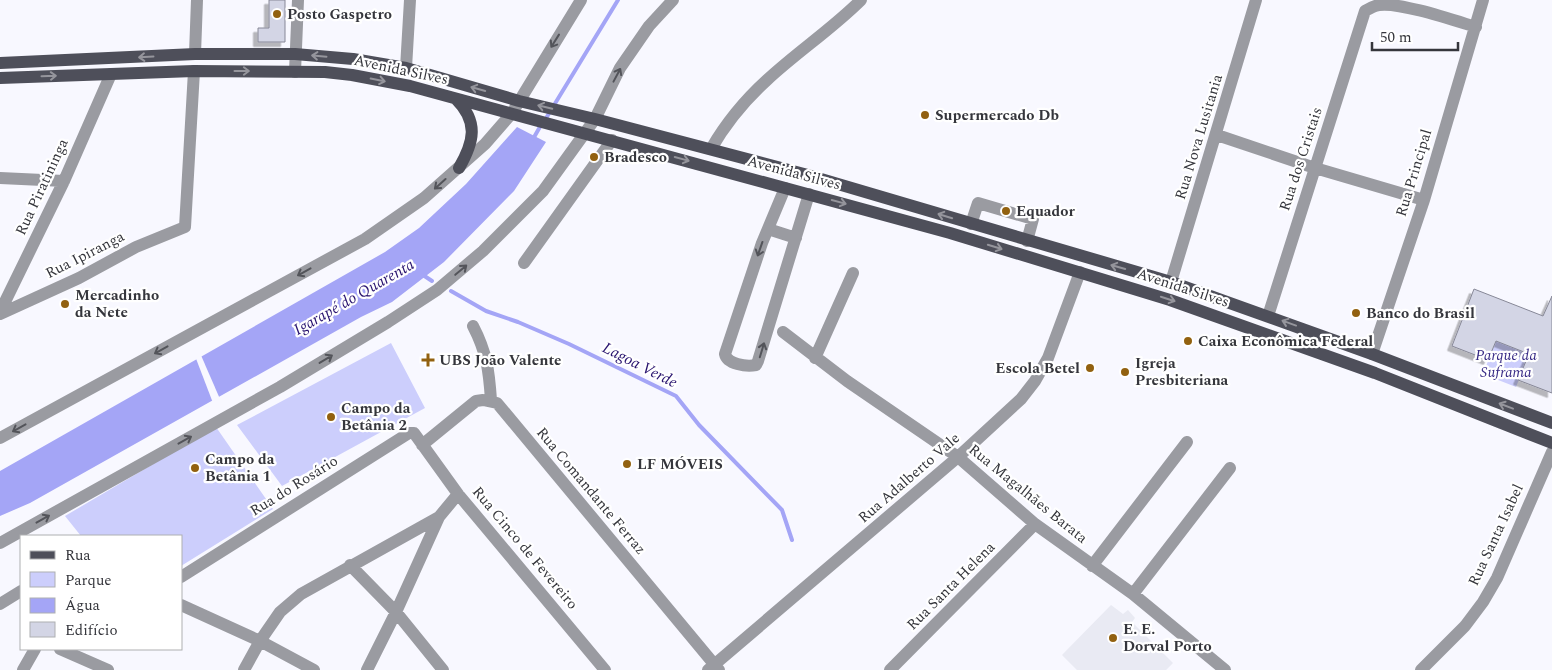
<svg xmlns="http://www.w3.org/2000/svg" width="1552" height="670" font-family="Spectral,serif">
<defs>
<filter id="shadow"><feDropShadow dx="-4.5" dy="4.5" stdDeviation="0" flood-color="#0004"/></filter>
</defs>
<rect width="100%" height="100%" fill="#f8f8ff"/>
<!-- built -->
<path fill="#e9eaf3" d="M1111,605L1123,614L1128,610L1135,618L1132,622L1173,663L1166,670H1077L1062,655Z"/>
<!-- green -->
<path fill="#cccefc" d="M1496,341L1529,354L1516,387L1483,374Z
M391,343L425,408L282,486L237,425Z
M216,427L273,509L181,566V536H81L65,516Z"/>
<!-- water -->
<path fill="#a4a5f6" d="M517,127L546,142L514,191L444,262L392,302L361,317L30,503L0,516V471L385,252L419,228L466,184Z"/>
<!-- pier -->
<path fill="#f8f8ff" d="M200,353L220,399L213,403L195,356Z"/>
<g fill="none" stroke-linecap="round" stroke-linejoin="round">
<!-- stream -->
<path stroke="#a4a5f6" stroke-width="4" d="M545,120L618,0
M533,139L541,125
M423,275L432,281
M451,291L486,311L518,322L569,344L676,396L699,425L782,510L792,540"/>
</g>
<!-- building -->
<path fill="#d3d5e5" stroke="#878897" filter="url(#shadow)" d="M269,0H285V42H258V28H269Z
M1474,289L1543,316L1552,296V393L1518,380L1529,354L1496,341L1488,360L1452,346Z"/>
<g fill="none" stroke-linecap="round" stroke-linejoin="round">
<!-- minor -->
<path stroke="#9a9ba1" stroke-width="12" d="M195,54L197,0
M406,68L410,0
M295,72L298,0
M1217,135L1315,168L1424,200
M711,149C726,123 745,100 767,80C797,52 832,29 861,0
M0,178L64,181
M785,188L762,243L725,354C727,364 746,367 756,365L758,361L809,194
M971,224L978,203L1033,219L1027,241
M768,229L796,238
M524,263L612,140
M1171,282L1256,0
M0,312L64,181L111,74
M0,314L79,278L136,247L185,227L194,71
M1268,316L1365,11C1370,8 1373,6 1379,5C1400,2 1453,20 1476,27
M473,326C487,353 489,371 491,400
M783,332L847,381L958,457L1035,524L1133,594L1225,670
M1372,354L1424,200L1483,0
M815,358L853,273
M0,438L365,239L424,198L485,144L512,113L581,0
M422,445L476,401L483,400L497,403L719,670
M0,543L280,387L388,322L437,290L483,251L543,191L595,119L620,68L649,26L673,0
M350,565L396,612L443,670
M1092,566L1187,442
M181,577L409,433H414L458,494L605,670
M1133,594L1230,468
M0,604L21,591
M181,605L260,641L314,670
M60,649L108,670
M23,670L35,649
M244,670L260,641L280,612L301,594L439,517
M367,670L396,612L439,517L458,494
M708,670L958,457L1021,399L1035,381L1048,358L1080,272
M890,670L1035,524
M1421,670L1465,626L1483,602L1497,578L1552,452"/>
<!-- major -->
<path stroke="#4e4f5a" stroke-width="12" d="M0,63L195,54H295L353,59L406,68L519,101L595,119L804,174L1171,282L1372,354L1552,423
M0,78L194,71L325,72L352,75L410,86L950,233L1170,300L1375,373L1552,443
M456,99C479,122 474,142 459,168"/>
</g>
<!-- one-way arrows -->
<defs><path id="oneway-shaft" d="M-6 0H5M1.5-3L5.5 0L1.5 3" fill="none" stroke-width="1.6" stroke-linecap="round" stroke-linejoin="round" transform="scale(1.25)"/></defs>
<g stroke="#53545a">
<use href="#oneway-shaft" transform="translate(555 41) rotate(122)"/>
<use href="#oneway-shaft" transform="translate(617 75) rotate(-62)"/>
<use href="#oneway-shaft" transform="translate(440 184) rotate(138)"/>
<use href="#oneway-shaft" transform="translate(760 249) rotate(109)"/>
<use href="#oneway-shaft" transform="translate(461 270) rotate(-40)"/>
<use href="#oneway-shaft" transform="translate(304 272) rotate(151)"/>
<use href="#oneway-shaft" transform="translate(161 350) rotate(151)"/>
<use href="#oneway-shaft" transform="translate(762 350) rotate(-73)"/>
<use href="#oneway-shaft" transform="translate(326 359) rotate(-31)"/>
<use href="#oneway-shaft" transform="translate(19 428) rotate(151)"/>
<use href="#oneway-shaft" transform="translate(185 440) rotate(-29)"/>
<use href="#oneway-shaft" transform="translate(43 519) rotate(-29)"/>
</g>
<g stroke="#95959c">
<use href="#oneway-shaft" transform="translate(319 56) rotate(-175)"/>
<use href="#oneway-shaft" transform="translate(146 57) rotate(177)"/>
<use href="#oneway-shaft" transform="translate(242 71)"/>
<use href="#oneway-shaft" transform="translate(49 76) rotate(-2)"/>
<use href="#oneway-shaft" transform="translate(378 80) rotate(11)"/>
<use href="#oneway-shaft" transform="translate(478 89) rotate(-164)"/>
<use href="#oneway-shaft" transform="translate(545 107) rotate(-166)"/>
<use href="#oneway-shaft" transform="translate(682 159) rotate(15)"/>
<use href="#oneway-shaft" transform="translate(839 202) rotate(15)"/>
<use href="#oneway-shaft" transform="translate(945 216) rotate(-163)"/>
<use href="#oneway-shaft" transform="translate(995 247) rotate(17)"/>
<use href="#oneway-shaft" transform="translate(1118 267) rotate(-164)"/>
<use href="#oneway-shaft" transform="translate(1168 299) rotate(18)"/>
<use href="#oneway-shaft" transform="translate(1289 323) rotate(-160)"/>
<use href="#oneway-shaft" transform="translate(1506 406) rotate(-159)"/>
</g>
<!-- markers -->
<g fill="#926110" stroke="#fff" stroke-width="2">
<circle cx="277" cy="14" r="5"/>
<circle cx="925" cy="115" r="5"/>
<circle cx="594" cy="157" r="5"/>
<circle cx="1006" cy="211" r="5"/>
<circle cx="65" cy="304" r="5"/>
<circle cx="1356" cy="313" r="5"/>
<circle cx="1188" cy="341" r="5"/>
<path d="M425.5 352.5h5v5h5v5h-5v5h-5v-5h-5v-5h5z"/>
<circle cx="1090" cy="368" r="5"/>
<circle cx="1125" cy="372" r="5"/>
<circle cx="331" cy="417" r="5"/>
<circle cx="627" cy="464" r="5"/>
<circle cx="195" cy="468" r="5"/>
<circle cx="1113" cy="638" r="5"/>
</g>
<g text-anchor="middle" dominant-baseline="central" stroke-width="4.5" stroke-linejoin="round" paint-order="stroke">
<!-- poi labels -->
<g font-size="15" font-weight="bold" fill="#35363c" stroke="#fff" text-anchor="start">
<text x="287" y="14">Posto Gaspetro</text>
<text x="935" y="115">Supermercado Db</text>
<text x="604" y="157">Bradesco</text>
<text x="1016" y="211">Equador</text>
<text x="75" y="295">Mercadinho<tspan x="75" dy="17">da Nete</tspan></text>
<text x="1366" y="313">Banco do Brasil</text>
<text x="1198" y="341">Caixa Econômica Federal</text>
<text x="439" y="360">UBS João Valente</text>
<text x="1135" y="363">Igreja<tspan x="1135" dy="17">Presbiteriana</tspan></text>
<text x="1080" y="368" text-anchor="end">Escola Betel</text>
<text x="341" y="408">Campo da<tspan x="341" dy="17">Betânia 2</tspan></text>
<text x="205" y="459">Campo da<tspan x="205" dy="17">Betânia 1</tspan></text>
<text x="637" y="464">LF MÓVEIS</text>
<text x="1123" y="629">E. E.<tspan x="1123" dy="17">Dorval Porto</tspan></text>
</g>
<!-- street labels -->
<g font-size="15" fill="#35363c" stroke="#fff">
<text transform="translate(401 70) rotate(12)">Avenida Silves</text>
<text transform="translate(1199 137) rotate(-73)">Rua Nova Lusitania</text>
<text transform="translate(1301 159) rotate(-72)">Rua dos Cristais</text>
<text transform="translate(794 173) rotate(15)">Avenida Silves</text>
<text transform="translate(1414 173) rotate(-73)">Rua Principal</text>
<text transform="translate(42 187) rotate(-65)">Rua Piratininga</text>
<text transform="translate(85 255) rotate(-27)">Rua Ipiranga</text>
<text transform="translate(1183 288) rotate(18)">Avenida Silves</text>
<text transform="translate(909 478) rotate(-41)">Rua Adalberto Vale</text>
<text transform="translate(294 486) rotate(-32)">Rua do Rosário</text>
<text transform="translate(591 491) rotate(50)">Rua Comandante Ferraz</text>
<text transform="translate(1028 494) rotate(39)">Rua Magalhães Barata</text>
<text transform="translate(1496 535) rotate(-65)">Rua Santa Isabel</text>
<text transform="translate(525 548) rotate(50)">Rua Cinco de Fevereiro</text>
<text transform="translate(951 586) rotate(-45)">Rua Santa Helena</text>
</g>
<!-- park labels -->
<g font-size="15" font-style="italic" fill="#372a85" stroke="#fff">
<text x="1506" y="355">Parque da<tspan x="1506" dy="17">Suframa</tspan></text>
</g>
<!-- water labels -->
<g font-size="16" font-style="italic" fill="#27126e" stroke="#fff">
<text transform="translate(354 297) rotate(-30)">Igarapé do Quarenta</text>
<text transform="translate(640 365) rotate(27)">Lagoa Verde</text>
</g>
</g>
<!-- legend -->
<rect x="20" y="535" width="162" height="115" fill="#ffffff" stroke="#aeafb1"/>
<rect x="30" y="551" width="25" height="8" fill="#4e4f5a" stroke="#aeafb1"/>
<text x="65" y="560" font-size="15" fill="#35363c">Rua</text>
<rect x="30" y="572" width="25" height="15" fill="#cccefc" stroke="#aeafb1"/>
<text x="65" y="585" font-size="15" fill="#35363c">Parque</text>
<rect x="30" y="598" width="25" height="15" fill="#a4a5f6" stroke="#aeafb1"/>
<text x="65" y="610" font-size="15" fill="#35363c">Água</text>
<rect x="30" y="622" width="25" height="15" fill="#d3d5e5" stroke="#aeafb1"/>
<text x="65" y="635" font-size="15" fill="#35363c">Edifício</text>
<!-- scale -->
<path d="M1372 42v8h86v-8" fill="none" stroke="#35363c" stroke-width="2.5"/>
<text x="1380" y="42" font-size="15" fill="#35363c" stroke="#ffffff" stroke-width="4" paint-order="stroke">50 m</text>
</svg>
